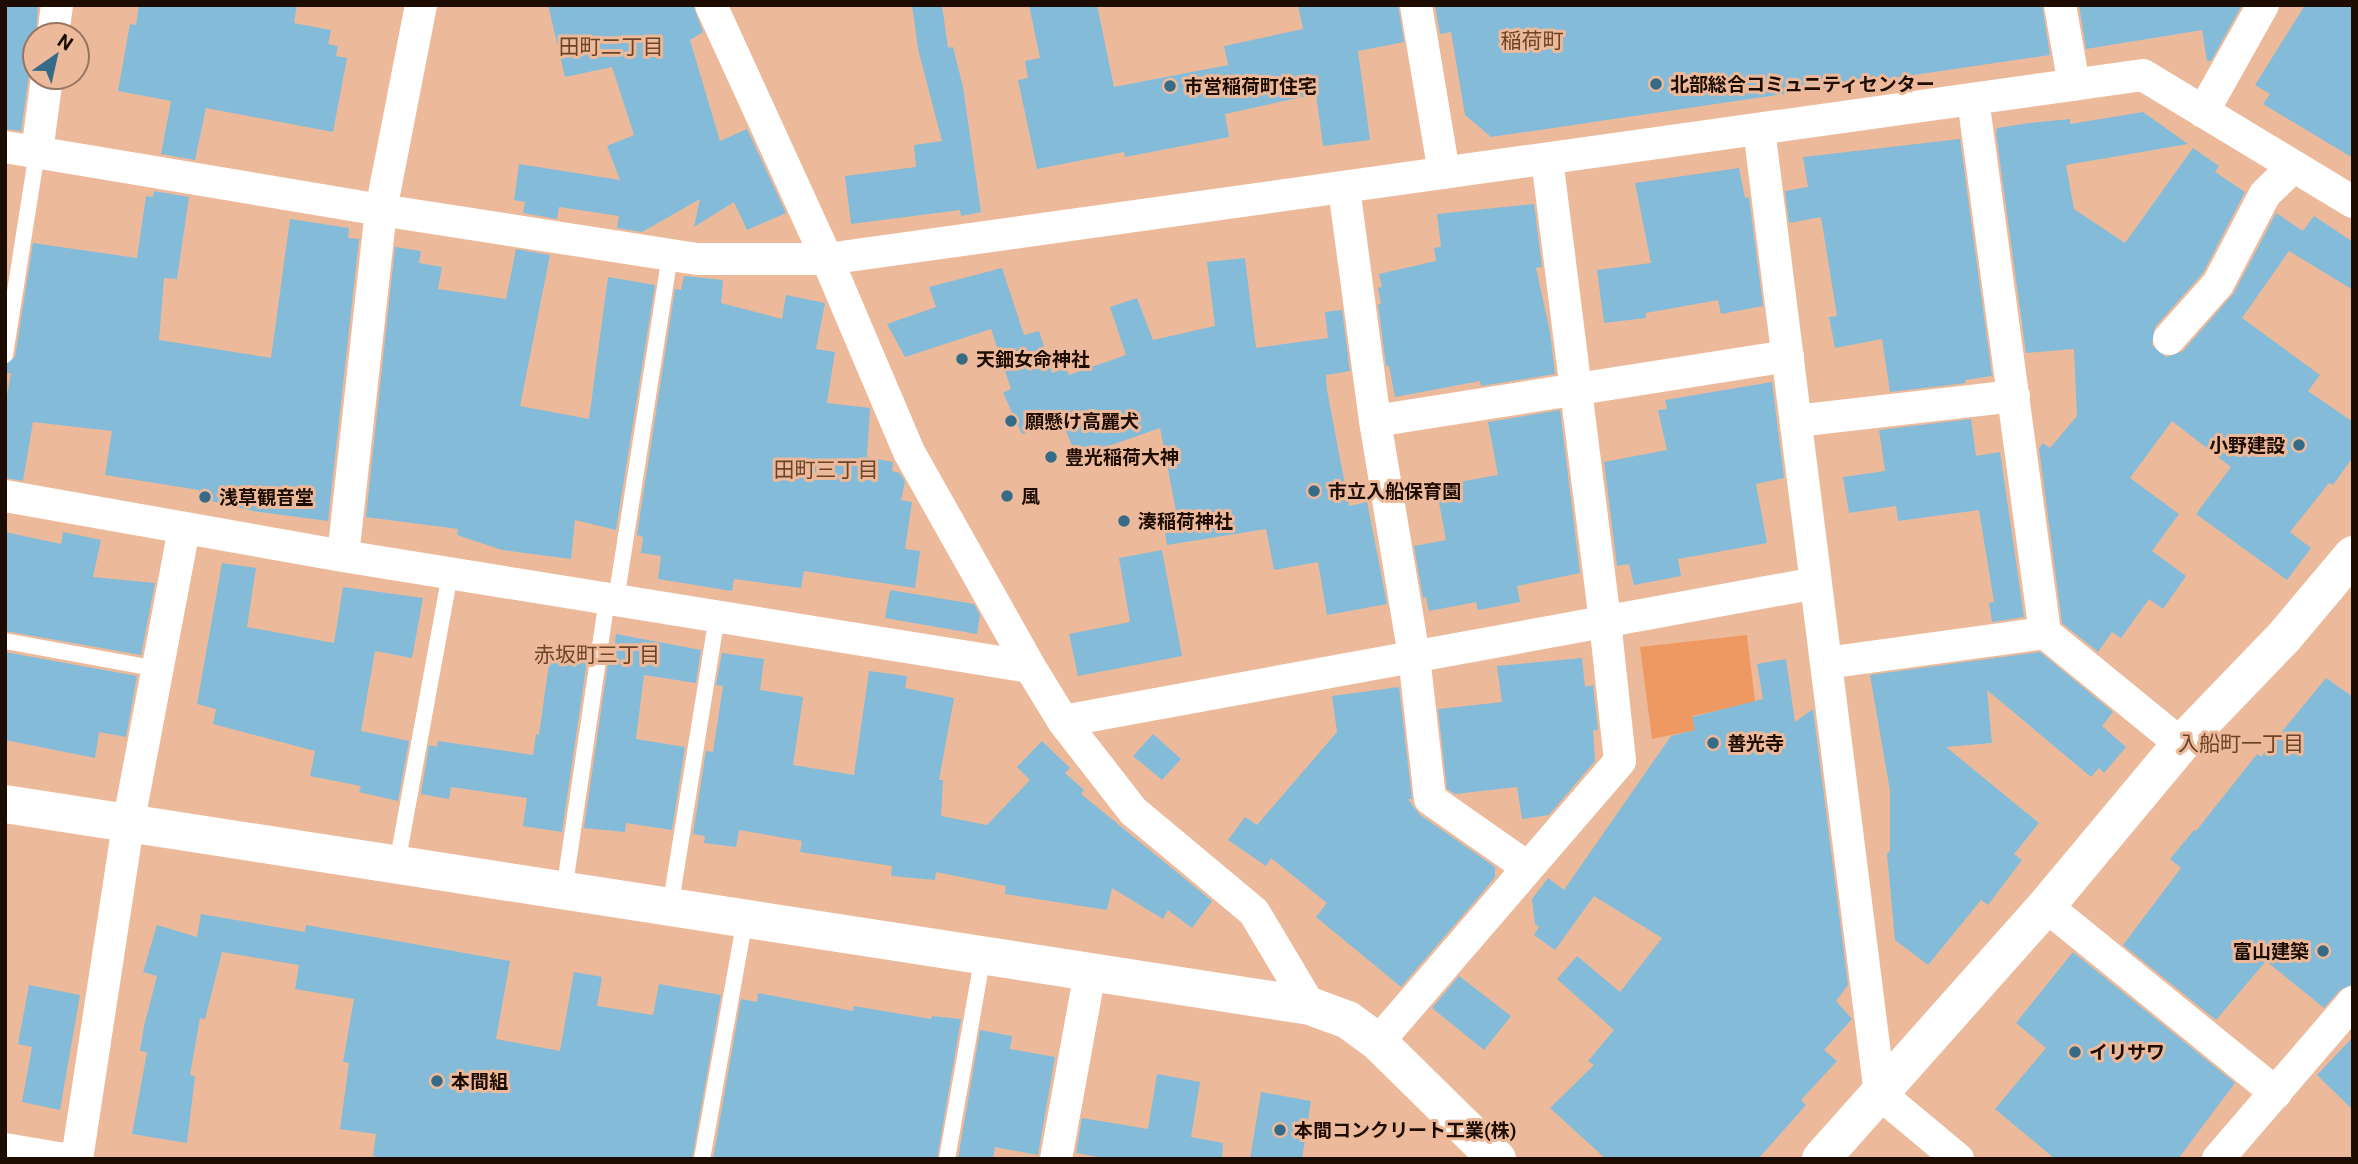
<svg xmlns="http://www.w3.org/2000/svg" width="2358" height="1164" font-family="Roboto,'Noto Sans JP',sans-serif">
<rect width="100%" height="100%" fill="#ecba9b"/>
<!-- green -->
<path fill="#ee9961" d="M1747,635L1756,710L1724,709L1692,716L1695,730L1652,739L1640,647Z"/>
<!-- building -->
<path fill="#84bbd9" d="M5,5H38L35,55L29,75L21,131L5,129Z
M139,5H297L294,23L331,30L328,44L338,46L336,56L347,58L333,132L206,108L195,160L161,154L171,101L118,91L130,24L136,25Z
M548,5H693L703,32L690,40L720,141L747,129L786,213L747,230L734,202L694,227L700,199L642,232L617,228L619,216L559,207L557,219L523,213L525,202L514,200L519,164L620,180L607,146L634,135L612,67L565,77Z
M912,5H942L948,48L953,47L963,87L981,212L961,216L960,210L851,224L845,176L916,167L914,145L942,141L918,49Z
M1029,5H1097L1114,87L1228,65L1224,46L1303,29L1298,5H1398L1404,42L1358,51L1370,140L1323,146L1316,94L1225,114L1229,137L1125,157L1124,152L1037,169L1018,80L1028,78L1025,61L1040,58Z
M1435,5H2042L2050,55L1491,137L1465,115L1451,32L1440,34Z
M2079,5H2242L2211,61H2207L2202,30L2086,49Z
M2305,5H2353V158L2263,104L2270,94L2255,85Z
M2143,112L2188,144L2066,165L2074,209L2125,243L2193,148L2219,166L2215,172L2245,192L2203,273L2155,327L2152,345L2166,357L2183,351L2234,293L2276,213L2303,231L2299,236L2314,216L2353,242V290L2289,251L2242,318L2320,375L2308,391L2353,422V457L2333,485L2329,483L2290,532L2311,548L2287,580L2196,514L2231,467L2172,421L2130,478L2179,514L2152,551L2186,576L2163,609L2149,599L2121,638L2112,632L2098,652L2062,623L2039,448L2043,443L2050,448L2077,416L2074,349L2026,353L1996,133L1997,128L2029,123L2070,119V124Z
M1960,139L1992,376L1965,380L1966,383L1890,392L1882,339L1835,348L1829,317L1837,316L1821,217L1789,223L1785,191L1808,187L1803,157Z
M1739,168L1745,198L1749,197L1763,306L1721,314L1718,300L1646,313V318L1604,323L1597,270L1651,263L1635,183Z
M154,191L189,197L177,279L164,278L159,340L271,358L290,219L349,228L348,238L359,239L328,521L253,511L198,498L199,490L105,475L112,431L33,422L23,481L5,478V407L11,373H5V365L15,357L33,243L137,258L146,196L153,197Z
M1534,204L1542,267L1536,268L1550,332L1555,374L1481,386L1480,381L1395,397L1389,366H1386L1378,304H1381L1378,288L1382,287L1379,274L1436,261L1434,248L1441,247L1437,214Z
M395,247L421,251L419,263L442,267L438,289L506,299L516,249L550,255L520,406L589,419L608,277L655,285L616,530L575,520L571,559L502,550L457,535L458,529L366,517Z
M1245,258L1256,348L1328,338L1325,312L1342,310L1350,371L1326,375L1327,390L1349,506L1367,502L1387,604L1327,615L1318,562L1274,570L1266,529L1167,545L1162,513L1176,511L1160,428L1077,457L1061,420L1022,434L1003,393L1011,389L991,329L905,357L887,324L936,307L929,287L1002,268L1024,335L1039,331L1052,373L1066,368L1069,375L1126,355L1110,307L1137,298L1153,340L1215,326L1207,262Z
M684,276L723,280L721,303L782,319L786,295L825,303L816,349L835,352L827,403L870,408L867,457L893,462L892,471L900,473L905,482L901,500L912,502L905,549L920,551L915,588L804,571L801,588L734,579L732,591L658,579L661,556L641,553L643,537L637,535L675,289L681,290Z
M1772,382L1784,478L1756,484L1767,543L1678,559L1681,576L1634,585L1629,564L1617,566L1604,462L1667,450L1658,410L1667,409L1665,400Z
M1560,410L1580,573L1517,586L1520,602L1478,610L1476,602L1429,611L1426,597L1423,598L1414,546L1446,540L1436,486L1498,475L1488,422Z
M1971,419L1976,456L2000,452L2024,617L1992,622L1989,603L1994,602L1979,510L1898,521L1896,506L1849,513L1843,477L1885,471L1879,430Z
M5,532L61,544L63,532L101,540L93,577L155,583L141,655L5,631Z
M1162,550L1182,656L1078,676L1069,634L1130,622L1119,558Z
M222,563L256,568L247,627L334,643L343,587L423,598L412,658L375,651L361,731L409,741L398,801L359,792L361,786L310,776L315,751L213,724L216,709L197,704Z
M890,590L974,604L980,615L977,634L885,618Z
M616,634L701,650L696,683L644,675L636,739L685,747L672,830L626,823L625,832L584,828L609,656L613,657Z
M551,649L588,654L562,832L523,826L527,798L451,787L449,799L421,794L429,745L437,747L438,741L533,755L536,734L539,735Z
M5,652L137,676L126,737L99,732L95,758L5,740Z
M2040,652L2113,712L2102,726L2126,747L2104,773L2099,768L2091,777L1987,690L1992,743L1946,747L2039,823L2014,854L2022,860L1988,905L1981,900L1928,965L1895,940L1887,854L1890,851V791L1870,675Z
M722,653L764,659L760,690L803,697L793,765L854,775L869,671L907,676L905,688L954,698L939,780H943L941,816L987,825L1030,780L1017,767L1042,741L1070,768L1065,773L1084,790L1081,794L1212,901L1192,928L1168,910L1163,919L1112,888L1107,910L1005,894L1006,886L936,872L935,880L891,876L892,866L800,852L802,841L739,830L736,847L704,843L705,836L693,834L706,751L713,752L723,686L716,685Z
M1582,658L1585,687L1593,685L1598,730H1593L1595,761L1549,815L1522,819L1517,787L1455,794L1447,789L1438,709L1502,702L1497,666Z
M1786,659L1795,722L1813,709L1848,985L1836,1001L1852,1019L1824,1050L1837,1061L1801,1100L1806,1105L1758,1159H1606L1550,1108L1594,1065L1588,1061L1614,1030L1557,979L1577,956L1620,992L1662,938L1594,896L1555,950L1534,935L1539,927L1535,924L1532,899L1548,878L1564,890L1671,736L1695,730L1692,717L1763,699L1757,664Z
M2326,678L2353,697V984L2340,990L2324,1008L2266,961L2216,1020L2123,945L2181,868L2170,859L2194,830L2196,831L2257,754L2261,757Z
M1399,687L1412,799H1408L1419,814L1495,867V877L1482,893L1401,987L1316,917L1327,903L1271,858L1266,866L1228,840L1245,817L1257,825L1337,732L1332,696Z
M1153,734L1181,759L1162,780L1133,756Z
M201,914L305,932L306,925L510,961L496,1039L560,1051L574,972L602,977L597,1006L653,1015L659,984L721,995L692,1159H389L373,1156L376,1134L340,1129L349,1063L343,1062L354,999L295,989L299,965L222,952L205,1019L200,1018L190,1075L195,1076L187,1143L132,1134L147,1052L140,1051L144,1026L157,976L143,972L157,925L197,937Z
M2073,952L2235,1083L2178,1159H2055L1995,1109L2046,1048L2016,1023Z
M1459,976L1511,1016L1484,1050L1432,1008Z
M29,985L80,995L60,1110L22,1102L32,1047L18,1044Z
M758,993L853,1011L854,1006L931,1019L932,1016L961,1019L937,1159H713L741,999L757,1002Z
M980,1030L1012,1036L1010,1049L1055,1057L1038,1155L995,1147L993,1159H958Z
M2353,1037V1110L2317,1075Z
M1157,1074L1200,1082L1191,1137L1223,1143L1222,1159H1111L1076,1153L1082,1118L1148,1129Z
M1261,1092L1311,1101L1302,1159H1250Z"/>
<g fill="none" stroke-linecap="round" stroke-linejoin="round">
<!-- lane -->
<path stroke="#fff" stroke-width="16" d="M5,355L37,152
M616,600L670,255
M5,641L158,669
M397,864L450,574
M564,891L607,599
M670,908L717,616
M702,1159L745,919
M947,1159L983,955"/>
<!-- street -->
<path stroke="#fff" stroke-width="32" d="M711,5L827,259L909,452L1030,667L1063,721L1133,811L1254,912L1310,1006
M1416,5L1444,173
M2060,5L2074,85
M53,35L57,5
M1973,99L2045,633L2181,744
M2203,112L2263,5
M1759,129L1880,1094L1958,1159
M5,147L381,210L697,259H827L2143,75L2353,202
M37,152L47,77
M1344,188L1375,421L1414,656L1430,799L1527,867
M2169,339L2218,284L2265,194L2292,168
M1375,421L1788,356
M1796,421L2014,396
M5,496L343,556L1030,667
M343,556L381,210L421,5
M1826,663L2045,633
M1063,721L1816,583
M2046,906L2276,1093
M1378,1042L1620,761L1605,621L1547,159
M5,1149L64,1159
M77,1159L128,825L184,529
M1056,1159L1090,972
M2218,1159L2353,1002"/>
<!-- secondary -->
<path stroke="#fff" stroke-width="38" d="M5,804L1310,1006L1348,1020L1378,1042L1497,1159
M1821,1159L2046,906L2181,744L2284,637L2353,555"/>
</g>
<!-- markers -->
<g fill="#356b87" stroke="#ecba9b" stroke-width="2.5">
<circle cx="1656" cy="84" r="7"/>
<circle cx="1170" cy="86" r="7"/>
<circle cx="962" cy="359" r="7"/>
<circle cx="1011" cy="421" r="7"/>
<circle cx="2299" cy="445" r="7"/>
<circle cx="1051" cy="457" r="7"/>
<circle cx="1314" cy="491" r="7"/>
<circle cx="1007" cy="496" r="7"/>
<circle cx="205" cy="497" r="7"/>
<circle cx="1124" cy="521" r="7"/>
<circle cx="1713" cy="743" r="7"/>
<circle cx="2323" cy="951" r="7"/>
<circle cx="2075" cy="1052" r="7"/>
<circle cx="437" cy="1081" r="7"/>
<circle cx="1280" cy="1130" r="7"/>
</g>
<g text-anchor="middle" dominant-baseline="central" stroke-width="6" stroke-linejoin="round" paint-order="stroke">
<!-- poi labels -->
<g font-size="19" font-weight="bold" fill="#1d0c02" stroke="#ecba9b" text-anchor="start">
<text x="1670" y="84">北部総合コミュニティセンター</text>
<text x="1184" y="86">市営稲荷町住宅</text>
<text x="976" y="359">天鈿女命神社</text>
<text x="1025" y="421">願懸け高麗犬</text>
<text x="2285" y="445" text-anchor="end">小野建設</text>
<text x="1065" y="457">豊光稲荷大神</text>
<text x="1328" y="491">市立入船保育園</text>
<text x="1021" y="496">風</text>
<text x="219" y="497">浅草観音堂</text>
<text x="1138" y="521">湊稲荷神社</text>
<text x="1727" y="743">善光寺</text>
<text x="2309" y="951" text-anchor="end">富山建築</text>
<text x="2089" y="1052">イリサワ</text>
<text x="451" y="1081">本間組</text>
<text x="1294" y="1130">本間コンクリート工業(株)</text>
</g>
<!-- neighbourhood labels -->
<g font-size="21" fill="#6e4428" stroke="#ecba9b">
<text x="1532" y="41">稲荷町</text>
<text x="611" y="47">田町二丁目</text>
<text x="826" y="470">田町三丁目</text>
<text x="597" y="655">赤坂町三丁目</text>
<text x="2241" y="744">入船町一丁目</text>
</g>
</g>
<!-- border -->
<rect width="2358" height="1164" fill="none" stroke="#1d0c02" stroke-width="14"/>
<!-- north arrow -->
<g transform="translate(56 56) rotate(34)"><circle r="33" fill="#ecba9b" stroke="#99745e" stroke-width="2"/>
<path d="M0-5L12 26L0 18L-12 26Z" fill="#356b87"/>
<text y="-10" font-size="19" font-weight="bold" text-anchor="middle" fill="#1d0c02">N</text>
</g>
</svg>
